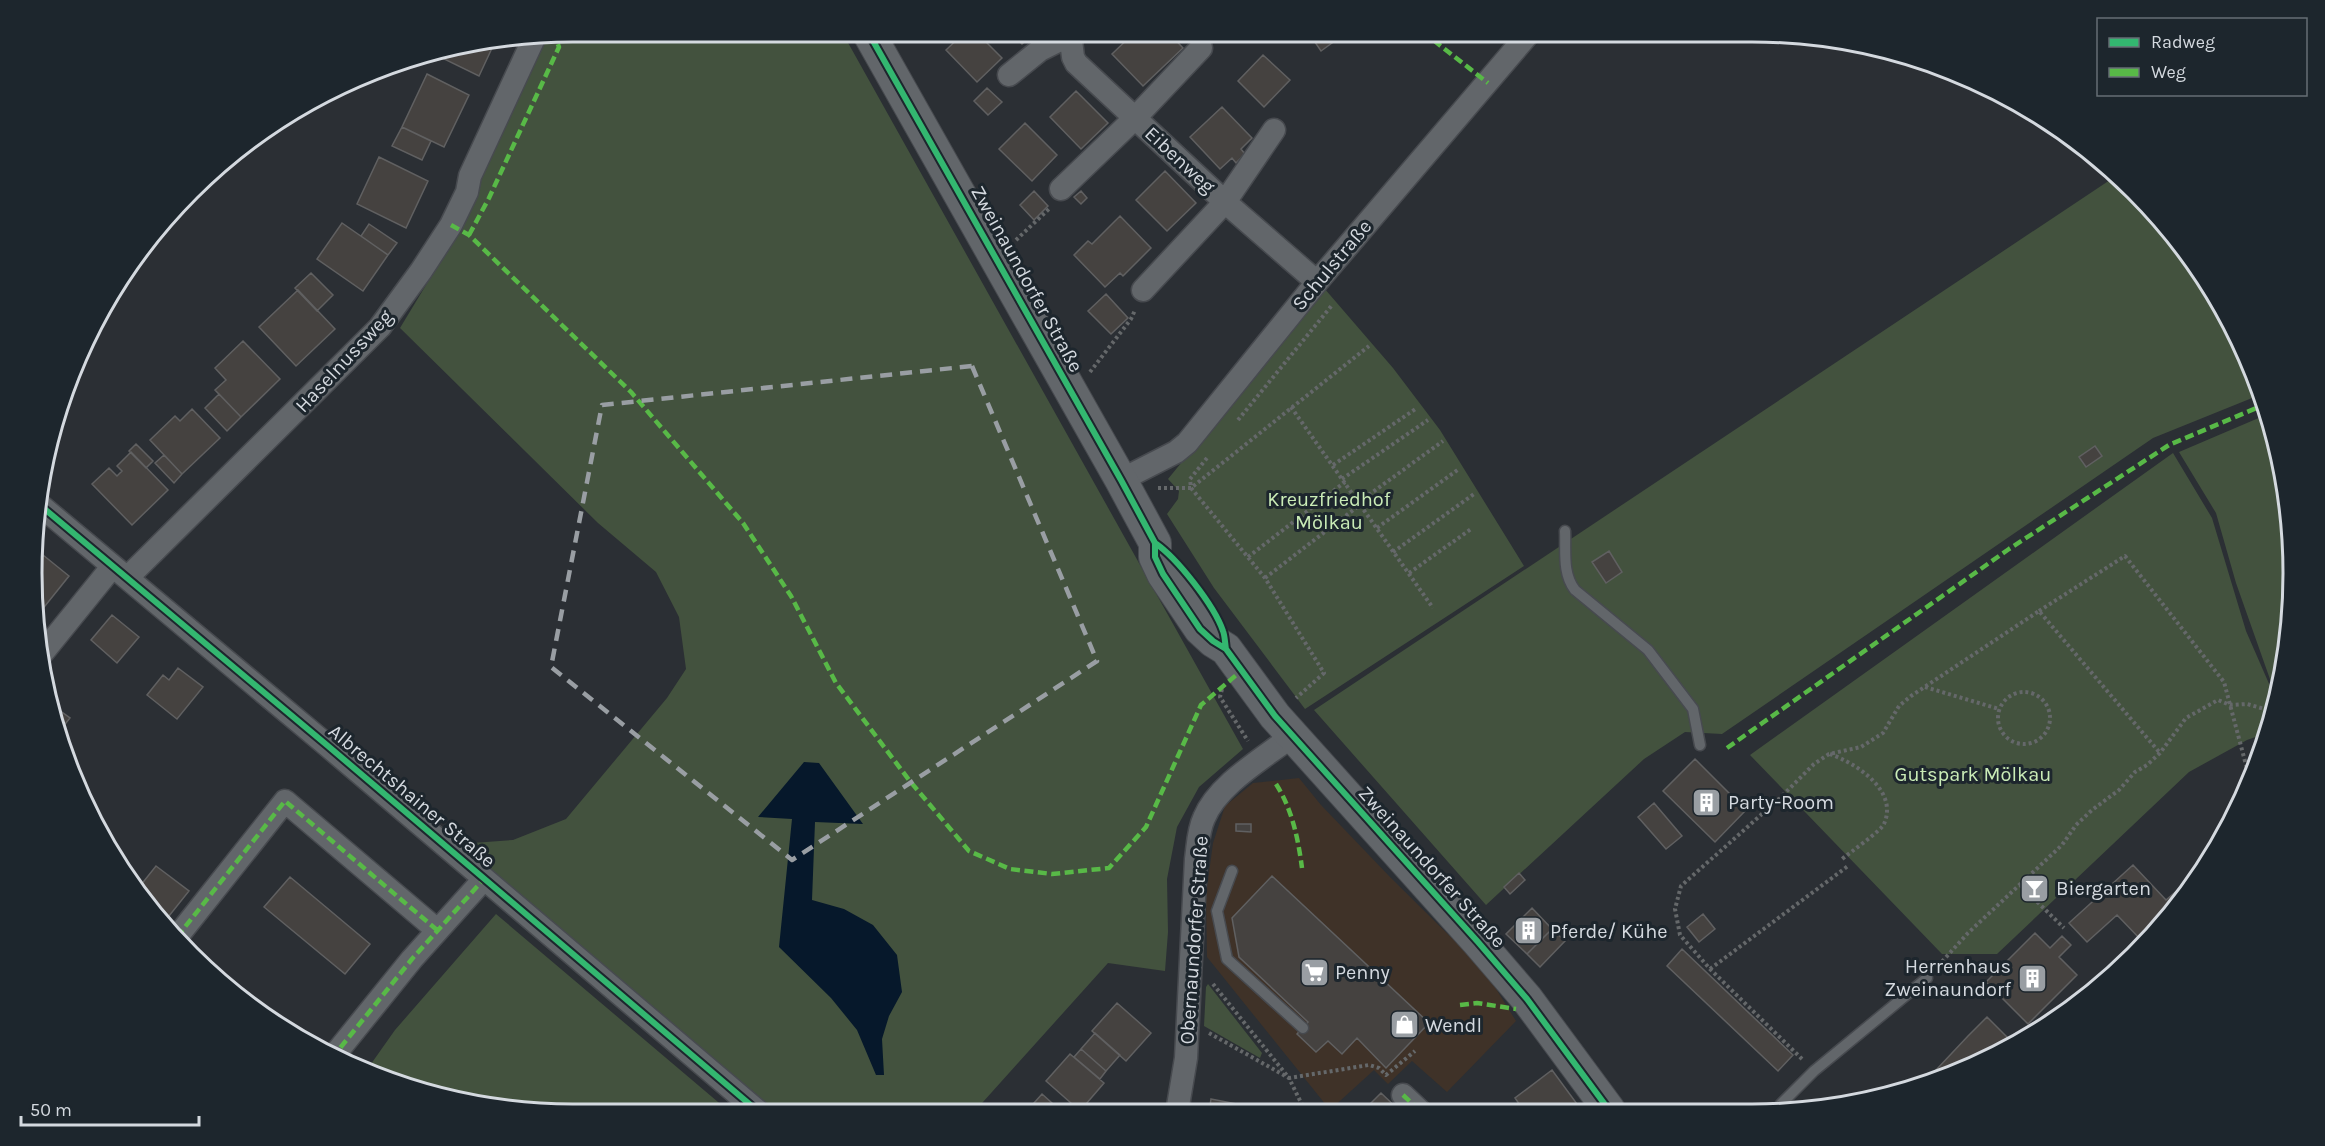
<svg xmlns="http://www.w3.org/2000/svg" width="2325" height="1146" font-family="Karla,sans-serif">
<rect width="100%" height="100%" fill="#2b2f34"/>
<!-- commercial -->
<path fill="#3f3228" d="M1299,778L1321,805L1390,877L1485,971L1516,1021L1447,1092L1412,1061L1388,1084L1374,1070L1330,1110L1207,957L1206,895L1213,843L1225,806L1253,783Z"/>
<!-- green -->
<path fill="#43523e" d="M573,32H842L1243,749L1199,787L1177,827L1167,879L1168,932L1165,971L1108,963L974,1112L776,1113L459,844L513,840L566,819L667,698L686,669L679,617L656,572L598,523L400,328L452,242L477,180L548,36Z
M2116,176L2159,216L2221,302L2262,394L2153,438L1722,734L1685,732L1644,759L1486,905L1314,710Z
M1324,288L1393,368L1440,430L1524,566L1305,709L1214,588L1167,514L1178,499L1179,491L1168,479Z
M2268,414L2289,502L2292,608L2277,699L2236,583L2216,513L2179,452Z
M2173,453L2212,518L2246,631L2277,702L2267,733L2247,740L2189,772L1997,954H1942L1750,755Z
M496,914L731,1113H538L433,1096L366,1071L395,1030Z
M1208,984L1262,1053L1260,1058L1204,1026L1206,987Z"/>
<!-- water -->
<path fill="#06182b" d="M804,762L819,763L863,824L815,822L812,900L844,909L873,925L897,955L902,992L889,1016L882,1039L884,1075H876L857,1030L831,998L779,947L792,819L758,817Z"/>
<!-- building -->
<path fill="#454240" stroke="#606061" stroke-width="1.5" d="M965,32H976L1002,58L977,82L946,50Z
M1010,32H1035L1022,44Z
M1135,32H1168L1183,48L1143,86L1112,54Z
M1308,32H1347L1321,51Z
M490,45L493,46L479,76L442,58L444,53Z
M1263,55L1290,80L1264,107L1238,81Z
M427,74L469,95L444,147L402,127Z
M987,88L1002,102L988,115L974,101Z
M1076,91L1108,123L1081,149L1050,117Z
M1222,107L1252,138L1241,149L1245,154L1236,163L1232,158L1220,169L1190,137Z
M1025,123L1057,155L1032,181L999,149Z
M402,127L431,141L422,160L392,146Z
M379,157L428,181L406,228L357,204Z
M1165,171L1196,203L1167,231L1136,200Z
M1034,191L1048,206L1034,220L1020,205Z
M1081,191L1087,198L1081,204L1074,197Z
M1120,216L1151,248L1123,276L1120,273L1105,287L1074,255L1088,241L1092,244Z
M342,223L388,255L363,291L317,259Z
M369,224L397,243L388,255L361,236Z
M311,273L333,295L317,311L295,288Z
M298,290L335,329L296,366L259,327Z
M1106,294L1128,318L1111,334L1088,311Z
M243,341L280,379L241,417L215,390L226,380L215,368Z
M219,394L241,417L227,431L205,408Z
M192,409L220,438L182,474L150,440L175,416L180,421Z
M136,444L153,461L146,468L129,451Z
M2095,446L2102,456L2086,467L2079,457Z
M131,452L168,490L132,525L92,484L109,468L117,476L122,471L117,466Z
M164,455L182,474L174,483L155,463Z
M1609,551L1622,572L1606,583L1592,562Z
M43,555L69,576L41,611L37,608L39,561Z
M112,615L139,637L117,663L91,640Z
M178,668L203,687L177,719L147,695L163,675L169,680Z
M55,707L70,718L62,728Z
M1695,759L1746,810L1715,842L1663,791Z
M1654,803L1682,836L1666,849L1638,817Z
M1236,824H1251V832L1236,831Z
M2133,865L2166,900L2187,882H2191L2159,930L2144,943L2117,915L2087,942L2069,923Z
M156,866L189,891L165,921L140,886Z
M1519,873L1525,880L1510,894L1504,887Z
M1272,876L1429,1023L1386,1068L1357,1038L1342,1054L1328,1041L1316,1052L1297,1034L1308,1022L1239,957L1232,918Z
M290,877L370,944L345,974L264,907Z
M1532,908L1552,929L1527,954L1506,934Z
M1703,914L1715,929L1699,942L1687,927Z
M1552,929L1565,941L1540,967L1527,954Z
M2035,933L2050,948L2062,936L2071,945L2059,957L2077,975L2028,1024L1986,982Z
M1682,949L1793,1055L1778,1071L1667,966Z
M215,970L300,1033L299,1034L213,972Z
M1117,1003L1151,1033L1126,1061L1092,1031Z
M1987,1017L2013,1043L1920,1087L1968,1036Z
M1095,1033L1120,1055L1106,1071L1081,1049Z
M1081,1049L1106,1071L1100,1079L1074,1057Z
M1070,1054L1104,1083L1080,1111L1046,1081Z
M1552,1070L1580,1108L1576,1111H1524L1515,1098Z
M1381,1093L1400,1111H1363Z
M1042,1094L1062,1112H1044L1034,1103Z
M1211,1099L1268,1110V1111L1209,1112Z"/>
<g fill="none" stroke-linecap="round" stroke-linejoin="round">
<defs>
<path id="lane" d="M1565,531C1566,550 1562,574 1575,590L1648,650L1693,709L1700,745
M1232,871L1217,911L1227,959L1303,1028
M1785,1110L1780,1105L1814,1071L1927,978"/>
<path id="street" d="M1070,32L1073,57L1076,63L1225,202L1317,282
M1009,75L1040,50L1070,35
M1061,189L1135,118L1201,48
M1143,290L1225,202L1274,130
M1121,480L1176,452L1187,443L1317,282L1530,32
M41,506L328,746L760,1113
M127,578L380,327L421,271L451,225L467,192L470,176L534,38
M40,656L112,567
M177,937L285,801L437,930
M332,1058L412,959L484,879
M1403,1095L1420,1111
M1177,1112L1186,1058L1196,859C1198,845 1198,831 1204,818C1218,784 1264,758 1292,736"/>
<path id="secondary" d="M868,32L1121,480L1155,543V557L1163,574L1200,629L1213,641L1226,649L1275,716L1478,942L1527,999L1609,1110"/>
</defs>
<!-- lane casing -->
<use href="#lane" stroke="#474a4f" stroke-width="13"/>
<!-- street casing -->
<use href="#street" stroke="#474a4f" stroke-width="25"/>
<!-- secondary casing -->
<use href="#secondary" stroke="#474a4f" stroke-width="34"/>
<!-- path -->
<path stroke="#65686a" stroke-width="4" stroke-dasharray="3 3" stroke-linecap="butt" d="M1016,240L1050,208
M1090,372L1131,319L1135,310
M1291,407L1433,608
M1238,420L1333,304
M1207,458L1190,479L1191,488L1265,578L1324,673L1296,698
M1333,465L1417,408
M1342,479L1428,420
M1158,488H1191L1369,346
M1359,502L1443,441
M1377,528L1459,469
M1393,552L1474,494
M1248,557L1345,482
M1409,573L1471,529
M1265,578L1361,504
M2039,611L2125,556L2224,682L2250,780
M1925,687L1999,709
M1222,689L1220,697L1248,741
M1998 718a26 26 0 1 1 52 0a26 26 0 1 1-52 0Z
M1830,754C1855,763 1899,790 1884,824C1881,831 1849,853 1841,860
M2020,885L2064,928
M1938,966L1968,933L2062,845L2076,825L2092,810L2119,790L2135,772L2147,765L2160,753L2186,718L2218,700L2230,705L2247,704L2275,712
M1710,969L1848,866
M1213,984L1289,1078L1369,1065L1379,1068L1386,1075L1415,1051
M1209,1033L1289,1078L1305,1111
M1802,1059L1710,969L1680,935L1675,909L1681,886L1780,798L1814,764L1829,754L1861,747L1883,733L1899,706L1911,696L2039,611L2160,753
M418,1090H432L446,1098"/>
<!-- lane -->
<use href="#lane" stroke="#62666a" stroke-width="10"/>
<!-- street -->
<use href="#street" stroke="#62666a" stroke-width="22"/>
<!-- secondary -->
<use href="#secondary" stroke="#62666a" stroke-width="32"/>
<!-- quiet -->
<path stroke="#58b947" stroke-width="4.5" stroke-dasharray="9 4.5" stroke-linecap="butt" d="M1423,32L1488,83
M451,225L469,235L631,392L743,523L791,596L836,683L909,780L969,851L1010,869L1052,874L1109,868L1146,827L1201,705L1241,671
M469,235L489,198L559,47L554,35
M1727,748L2009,549L2169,445L2266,404
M1276,784C1292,809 1298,838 1302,868
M177,937L285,801L437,930
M1460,1005L1477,1003L1516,1009
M332,1058L412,959L484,879
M1403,1095L1420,1111"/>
<defs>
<path id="cycleway" d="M868,32L1121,480L1155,543V557L1163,574L1200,629L1213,641L1226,649L1275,716L1478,942L1527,999L1609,1110
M41,506L328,746L760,1113
M1155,543C1177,558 1214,605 1223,631C1225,636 1225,644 1226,649"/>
</defs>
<!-- cycleway casing -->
<use href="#cycleway" stroke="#1d262d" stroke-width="10"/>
<!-- cycleway -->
<use href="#cycleway" stroke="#33b770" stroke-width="6"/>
</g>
<!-- marked area -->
<path fill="none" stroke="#999ea3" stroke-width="4.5" stroke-dasharray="12 8" stroke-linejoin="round" d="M972,366L1097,661L792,860L551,667L602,405Z"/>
<!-- icons -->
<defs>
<symbol id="building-square" viewBox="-11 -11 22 22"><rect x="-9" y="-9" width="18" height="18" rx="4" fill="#999ea3" stroke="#1d262d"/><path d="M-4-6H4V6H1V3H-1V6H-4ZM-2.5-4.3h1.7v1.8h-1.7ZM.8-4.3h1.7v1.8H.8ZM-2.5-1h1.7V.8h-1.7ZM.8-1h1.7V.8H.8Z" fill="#fff"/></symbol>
<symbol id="bar-square" viewBox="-11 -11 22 22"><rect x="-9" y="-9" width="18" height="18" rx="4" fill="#999ea3" stroke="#1d262d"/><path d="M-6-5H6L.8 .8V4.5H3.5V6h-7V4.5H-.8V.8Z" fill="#fff"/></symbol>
<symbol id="supermarket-square" viewBox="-11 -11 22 22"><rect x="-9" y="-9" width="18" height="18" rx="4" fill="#999ea3" stroke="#1d262d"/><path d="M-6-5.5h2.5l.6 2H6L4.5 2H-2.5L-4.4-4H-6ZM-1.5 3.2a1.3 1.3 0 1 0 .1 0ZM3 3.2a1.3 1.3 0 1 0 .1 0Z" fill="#fff"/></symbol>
<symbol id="shop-square" viewBox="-11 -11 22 22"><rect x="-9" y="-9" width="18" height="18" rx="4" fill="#999ea3" stroke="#1d262d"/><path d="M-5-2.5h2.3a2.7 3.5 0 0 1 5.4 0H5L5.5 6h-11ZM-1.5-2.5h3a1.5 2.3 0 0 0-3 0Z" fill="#fff"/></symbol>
</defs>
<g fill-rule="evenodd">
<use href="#building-square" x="1690" y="786" width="33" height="33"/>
<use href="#bar-square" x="2018" y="872" width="33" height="33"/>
<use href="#building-square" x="1512" y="914" width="33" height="33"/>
<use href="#supermarket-square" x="1298" y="956" width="33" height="33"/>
<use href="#building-square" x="2016" y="962" width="33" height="33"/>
<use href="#shop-square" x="1388" y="1008" width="33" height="33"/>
</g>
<g text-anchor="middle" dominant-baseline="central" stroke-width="6" stroke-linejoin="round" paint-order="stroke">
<!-- street labels -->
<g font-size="20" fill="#d4d9df" stroke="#1d262d">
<text transform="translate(1180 160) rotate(43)">Eibenweg</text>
<text transform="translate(1332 265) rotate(-50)">Schulstraße</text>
<text transform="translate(1027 279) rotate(61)">Zweinaundorfer Straße</text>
<text transform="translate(344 361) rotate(-47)">Haselnussweg</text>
<text transform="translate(412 796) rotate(40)">Albrechtshainer Straße</text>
<text transform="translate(1432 867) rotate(48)">Zweinaundorfer Straße</text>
<text transform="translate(1194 940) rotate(-86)">Obernaundorfer Straße</text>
</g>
<!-- park labels -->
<g font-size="20" fill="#caecb7" stroke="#1d262d">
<text x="1329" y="499">Kreuzfriedhof<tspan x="1329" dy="23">Mölkau</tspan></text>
<text x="1973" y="774">Gutspark Mölkau</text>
</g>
<!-- poi labels -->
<g font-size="20" fill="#d4d9df" stroke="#1d262d" text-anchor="start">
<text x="1728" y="802">Party-Room</text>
<text x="2056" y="888">Biergarten</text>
<text x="1550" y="931">Pferde/ Kühe</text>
<text x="2011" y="966" text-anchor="end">Herrenhaus<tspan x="2011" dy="23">Zweinaundorf</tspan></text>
<text x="1335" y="972">Penny</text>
<text x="1425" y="1025">Wendl</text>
</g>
</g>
<!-- crop -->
<path d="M0 0H2325V1146H0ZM573 42H1752A531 531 0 0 1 2283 573V573A531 531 0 0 1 1752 1104H573A531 531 0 0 1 42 573V573A531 531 0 0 1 573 42Z" fill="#1d262d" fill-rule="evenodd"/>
<path fill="none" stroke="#d4d9df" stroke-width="3" d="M573 42H1752A531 531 0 0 1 2283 573V573A531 531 0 0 1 1752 1104H573A531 531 0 0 1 42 573V573A531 531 0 0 1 573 42Z"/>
<!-- legend -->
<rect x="2097" y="18" width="210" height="78" fill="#1d262d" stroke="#666e74" stroke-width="1.5"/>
<rect x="2109" y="38" width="30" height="9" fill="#33b770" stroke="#666e74" stroke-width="1.5"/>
<text x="2151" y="48" font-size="18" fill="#d4d9df">Radweg</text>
<rect x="2109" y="68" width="30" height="9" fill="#58b947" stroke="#666e74" stroke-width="1.5"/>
<text x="2151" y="78" font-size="18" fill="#d4d9df">Weg</text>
<!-- scale -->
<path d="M21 1116v9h178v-9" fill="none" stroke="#d4d9df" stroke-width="3"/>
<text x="30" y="1116" font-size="18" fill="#d4d9df" stroke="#1d262d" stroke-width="4.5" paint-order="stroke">50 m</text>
</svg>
